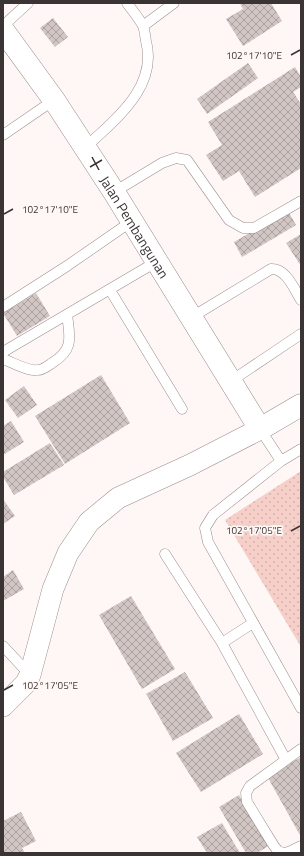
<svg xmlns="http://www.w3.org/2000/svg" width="304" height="856" font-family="'Titillium Web',sans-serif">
<defs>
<pattern id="grass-dots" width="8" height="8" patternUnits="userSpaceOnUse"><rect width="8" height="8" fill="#f6cfc9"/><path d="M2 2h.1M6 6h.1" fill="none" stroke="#d4b2ad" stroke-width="1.8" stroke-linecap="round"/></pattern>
<pattern id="building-cross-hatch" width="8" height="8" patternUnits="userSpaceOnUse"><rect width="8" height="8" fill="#d2c6c4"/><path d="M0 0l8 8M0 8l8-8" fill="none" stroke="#aba2a0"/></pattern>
</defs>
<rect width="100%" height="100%" fill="#fff7f6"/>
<!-- grass -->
<path fill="url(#grass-dots)" d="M301,471V647L225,520Z"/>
<!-- building -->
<path fill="url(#building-cross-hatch)" d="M240,3H271L282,21L243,46L226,19L243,9Z
M53,18L68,37L55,47L40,28Z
M248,63L258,78L207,114L197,99Z
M295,67L301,77V87L293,92L301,104V168L255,197L239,171L223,181L206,155L222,145L208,122Z
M288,211L296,225L242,257L234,242Z
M301,234V266L286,243Z
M36,293L50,316L17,336L3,313Z
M101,375L130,423L65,464L35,416Z
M24,386L37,405L18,418L5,400Z
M11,421L24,442L3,455V426Z
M50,443L64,465L14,495L3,477V472Z
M3,499L15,516L3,524Z
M13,570L24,589L3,601V577Z
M131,596L175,669L142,689L99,615Z
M185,672L213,718L173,741L146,694Z
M239,714L263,754L201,792L176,753Z
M301,757V837L267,776Z
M239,795L270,845L257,853H246L219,807Z
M21,812L36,841L22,848L25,853H3V821Z
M222,823L240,853H207L197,837Z"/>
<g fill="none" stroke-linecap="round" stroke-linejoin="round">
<defs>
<path id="service" d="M3,26L28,3
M143,26L174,3
M3,135L54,100
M85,148C115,119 158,88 146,41C145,36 145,31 143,26C139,18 132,10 127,3
M114,192L162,163L176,158L187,160L229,220L243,228H254L301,201
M110,290L182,409
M3,307L67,266L132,221
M192,317L271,269C286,268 294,289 301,300
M3,352L156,262
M3,359C12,362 29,372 38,370C43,370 49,365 52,363C74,350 70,337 67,315
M231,381L301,334
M260,429L281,461
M301,449L281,461L213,515L205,528L208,542L301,708
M165,554L222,643L253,623
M222,643L286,760
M3,646L30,675
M283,853L278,851L274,846L247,802L246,793L250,786L301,749
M285,853L291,851L301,846"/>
<path id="minor" d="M3,706L26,683L30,675L53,589L68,553L89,522L118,498L190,465L260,429"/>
<path id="tertiary" d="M260,429L301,405"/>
<g id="secondary">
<path id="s1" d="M3,30L54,100L114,192L260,429"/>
</g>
</defs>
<!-- service casing -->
<use href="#service" stroke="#998e8c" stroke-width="11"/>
<!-- minor casing -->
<use href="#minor" stroke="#998e8c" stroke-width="22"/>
<!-- tertiary casing -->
<use href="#tertiary" stroke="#998e8c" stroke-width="23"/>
<!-- secondary casing -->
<use href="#secondary" stroke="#998e8c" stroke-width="23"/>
<!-- service -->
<use href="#service" stroke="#fff" stroke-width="10"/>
<!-- minor -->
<use href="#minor" stroke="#fff" stroke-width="21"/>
<!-- tertiary -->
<use href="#tertiary" stroke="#fff" stroke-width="22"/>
<!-- secondary -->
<use href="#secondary" stroke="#fff" stroke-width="22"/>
</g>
<!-- ticks -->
<path fill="none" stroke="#3a3534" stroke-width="1.5" d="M291,55L300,50M92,157L99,170M90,167L102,160M4,214L13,209M291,531L300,526M4,690L13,685"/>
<g text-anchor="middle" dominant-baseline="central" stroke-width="3.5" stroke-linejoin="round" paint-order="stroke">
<!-- street labels -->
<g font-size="14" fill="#3a3534" stroke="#fff7f6">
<text stroke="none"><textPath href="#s1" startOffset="237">Jalan Pembangunan</textPath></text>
</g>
</g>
<g font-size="10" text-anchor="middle" fill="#3a3534" stroke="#fff7f6" stroke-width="3.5" stroke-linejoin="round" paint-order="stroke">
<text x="254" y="59">102°17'10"E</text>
<text x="50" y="213">102°17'10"E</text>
<text x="254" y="534">102°17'05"E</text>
<text x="50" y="689">102°17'05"E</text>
</g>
<!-- border -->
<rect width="304" height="856" fill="none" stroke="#3a3534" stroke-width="8"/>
</svg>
